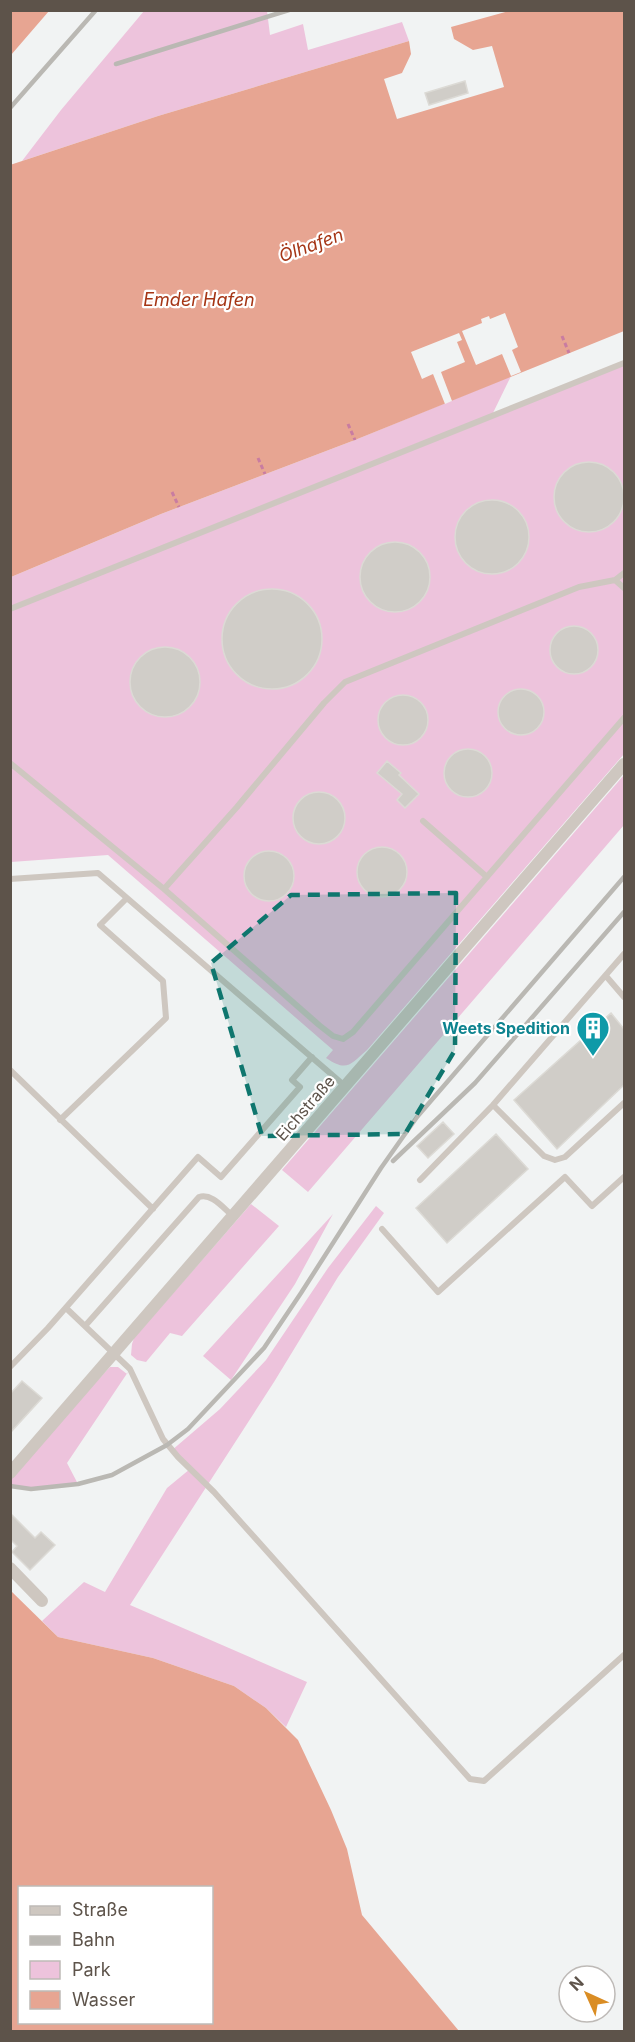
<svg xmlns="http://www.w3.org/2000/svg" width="635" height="2042" font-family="Inter,sans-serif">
<rect width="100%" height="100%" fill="#f1f3f3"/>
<!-- green -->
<path fill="#edc3dc" d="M144,11H267L270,35L303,24L308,50L402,22L409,41L158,116L22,161L61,110Z
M624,363V754L367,1050C350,1065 347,1072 326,1058L333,1050L108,855L11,862V577L161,514L355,440L511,376L492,415Z
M624,775V825L308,1192L282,1170Z
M251,1204L279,1226L182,1336L170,1333L146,1362L137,1360L131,1355L132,1344L134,1338Z
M376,1206L384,1213L338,1277L274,1382L130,1605L307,1682L286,1727L266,1708L234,1686L153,1658L58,1637L42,1621L84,1582L105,1592L167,1488L190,1469L171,1451L220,1409L266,1360L328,1268Z
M333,1214L295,1284L231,1380L203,1356Z
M110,1367H118L127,1374L130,1369L67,1463L78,1484L31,1489L11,1486L10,1474Z"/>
<!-- water -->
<path fill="#e7a592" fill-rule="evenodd" d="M11,10L49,11L11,55L10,11Z
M509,11H624V331L355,440L161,514L11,577L10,165L158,116L409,41L411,54L402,73L384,79L397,119L504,87L492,46L473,50L454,39L451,27Z
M10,1590L58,1637L153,1658L234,1686L266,1708L298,1740L331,1810L347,1849L362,1915L459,2031H11ZM20,1888H212V2022H20Z"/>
<!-- pier -->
<path fill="#f1f3f3" d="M505,313L518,347L512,350L521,372L511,376L502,354L476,365L462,331L482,323L481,319L489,316L490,319Z
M459,333L462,340L457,342L465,362L441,372L452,401L445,404L433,374L422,379L411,352Z"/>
<!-- building -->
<path fill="#d0cdc8" stroke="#dcdad5" stroke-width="1.5" d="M465,81L468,93L429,105L425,93Z
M554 497a35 35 0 1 1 70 0a35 35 0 1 1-70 0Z
M455 537a37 37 0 1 1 74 0a37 37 0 1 1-74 0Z
M360 577a35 35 0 1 1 70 0a35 35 0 1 1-70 0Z
M222 639a50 50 0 1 1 100 0a50 50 0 1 1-100 0Z
M550 650a24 24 0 1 1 48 0a24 24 0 1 1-48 0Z
M130 682a35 35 0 1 1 70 0a35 35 0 1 1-70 0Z
M498 712a23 23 0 1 1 46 0a23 23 0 1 1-46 0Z
M378 720a25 25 0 1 1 50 0a25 25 0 1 1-50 0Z
M444 773a24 24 0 1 1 48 0a24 24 0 1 1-48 0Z
M387,761L401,773L399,775L419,794L405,808L397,800L402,794L377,773Z
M293 818a26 26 0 1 1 52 0a26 26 0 1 1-52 0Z
M357 872a25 25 0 1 1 50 0a25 25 0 1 1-50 0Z
M244 876a25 25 0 1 1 50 0a25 25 0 1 1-50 0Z
M611,1013L624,1029V1085L557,1149L514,1100Z
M443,1122L454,1134L428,1158L417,1146Z
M496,1134L528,1169L447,1243L416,1208Z
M22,1381L42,1398L10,1433V1394Z
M10,1513L35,1538L41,1532L55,1545L30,1570L12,1552L17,1546L10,1539Z"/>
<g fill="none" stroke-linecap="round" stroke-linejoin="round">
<!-- path -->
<path stroke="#c97ca1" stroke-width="3" stroke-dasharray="4.5 3" stroke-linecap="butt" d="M562,336L569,353
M348,424L355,440
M258,458L265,474
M172,492L179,507"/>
<!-- lane -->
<path stroke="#cec7c0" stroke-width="6" d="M624,573L615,580L624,588
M10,609L624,363
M10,763L164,889L319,1025L333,1036L343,1039L353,1032L624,718
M423,821L487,877
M10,879L98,873L345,1086
M164,889L237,807L324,703L345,682L579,587L615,580
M606,976L624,997
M10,1070L153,1209
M493,1105L544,1156L555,1160L565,1157L624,1103
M60,1120L166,1018L163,981L100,925L127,898
M420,1180L493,1105L624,954
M382,1229L438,1292L565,1177L592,1206L624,1177
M66,1308L130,1369L163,1439L178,1457L214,1492L470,1779L484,1781L624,1655
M85,1326L199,1197C212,1193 223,1208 233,1216
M10,1367L48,1328L198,1157L221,1177L300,1087L292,1080L312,1057"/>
<!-- street -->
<path stroke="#cec7c0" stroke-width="12" d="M10,1473L624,764
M10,1568L42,1601"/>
<!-- rail -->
<path stroke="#bab8b3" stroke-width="4.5" d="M116,64L289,10
M10,108L96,10
M393,1161L475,1083L624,912
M10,1486L31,1489L78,1484L112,1475L167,1445L188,1429L264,1348L301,1293L381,1168L417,1117L624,877"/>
</g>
<!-- marked area -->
<path fill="#0f766e" fill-opacity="0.2" stroke="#0f766e" stroke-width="4.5" stroke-dasharray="12 8" stroke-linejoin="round" d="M456,893L455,1050L405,1134L262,1136L211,963L291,895Z"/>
<!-- icons -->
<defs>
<symbol id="building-pin" viewBox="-11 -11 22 30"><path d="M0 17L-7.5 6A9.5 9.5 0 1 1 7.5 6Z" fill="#0f9aa8" stroke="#fff"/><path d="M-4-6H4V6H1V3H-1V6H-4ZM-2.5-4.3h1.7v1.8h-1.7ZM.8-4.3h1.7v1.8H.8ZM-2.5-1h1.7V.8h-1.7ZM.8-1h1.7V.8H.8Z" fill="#fff"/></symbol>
</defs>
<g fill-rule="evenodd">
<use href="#building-pin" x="574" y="1009" width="38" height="52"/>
</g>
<g text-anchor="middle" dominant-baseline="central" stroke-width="4.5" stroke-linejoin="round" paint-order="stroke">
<!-- culture labels -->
<g font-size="16" font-weight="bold" fill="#0d838f" stroke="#fff" text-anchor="end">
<text x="570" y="1028">Weets Spedition</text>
</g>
<!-- street labels -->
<g font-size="16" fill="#5d534a" stroke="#fff">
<text transform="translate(305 1108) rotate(-49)">Eichstraße</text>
</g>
<!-- water labels -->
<g font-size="18" font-style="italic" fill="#a53515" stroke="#fff">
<text transform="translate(311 245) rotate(-20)">Ölhafen</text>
<text x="199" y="299">Emder Hafen</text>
</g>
</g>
<!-- border -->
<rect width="635" height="2042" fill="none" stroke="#5d534a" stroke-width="24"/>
<!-- legend -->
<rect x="18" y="1886" width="195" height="138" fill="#ffffff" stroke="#bebab7" stroke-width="1.5"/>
<rect x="30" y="1906" width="30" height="9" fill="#cec7c0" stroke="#bebab7" stroke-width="1.5"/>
<text x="72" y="1916" font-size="18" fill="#5d534a">Straße</text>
<rect x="30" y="1936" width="30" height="9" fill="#bab8b3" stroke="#bebab7" stroke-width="1.5"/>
<text x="72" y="1946" font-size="18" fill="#5d534a">Bahn</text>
<rect x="30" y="1961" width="30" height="18" fill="#edc3dc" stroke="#bebab7" stroke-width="1.5"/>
<text x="72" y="1976" font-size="18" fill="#5d534a">Park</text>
<rect x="30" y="1991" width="30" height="18" fill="#e7a592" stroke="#bebab7" stroke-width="1.5"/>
<text x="72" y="2006" font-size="18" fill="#5d534a">Wasser</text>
<!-- north arrow -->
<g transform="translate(587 1994) rotate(315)"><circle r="28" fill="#ffffff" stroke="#bebab7" stroke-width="1.5"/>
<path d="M0-4.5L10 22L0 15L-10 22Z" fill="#da8d24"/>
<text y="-9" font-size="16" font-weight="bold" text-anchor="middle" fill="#5d534a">N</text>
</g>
</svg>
